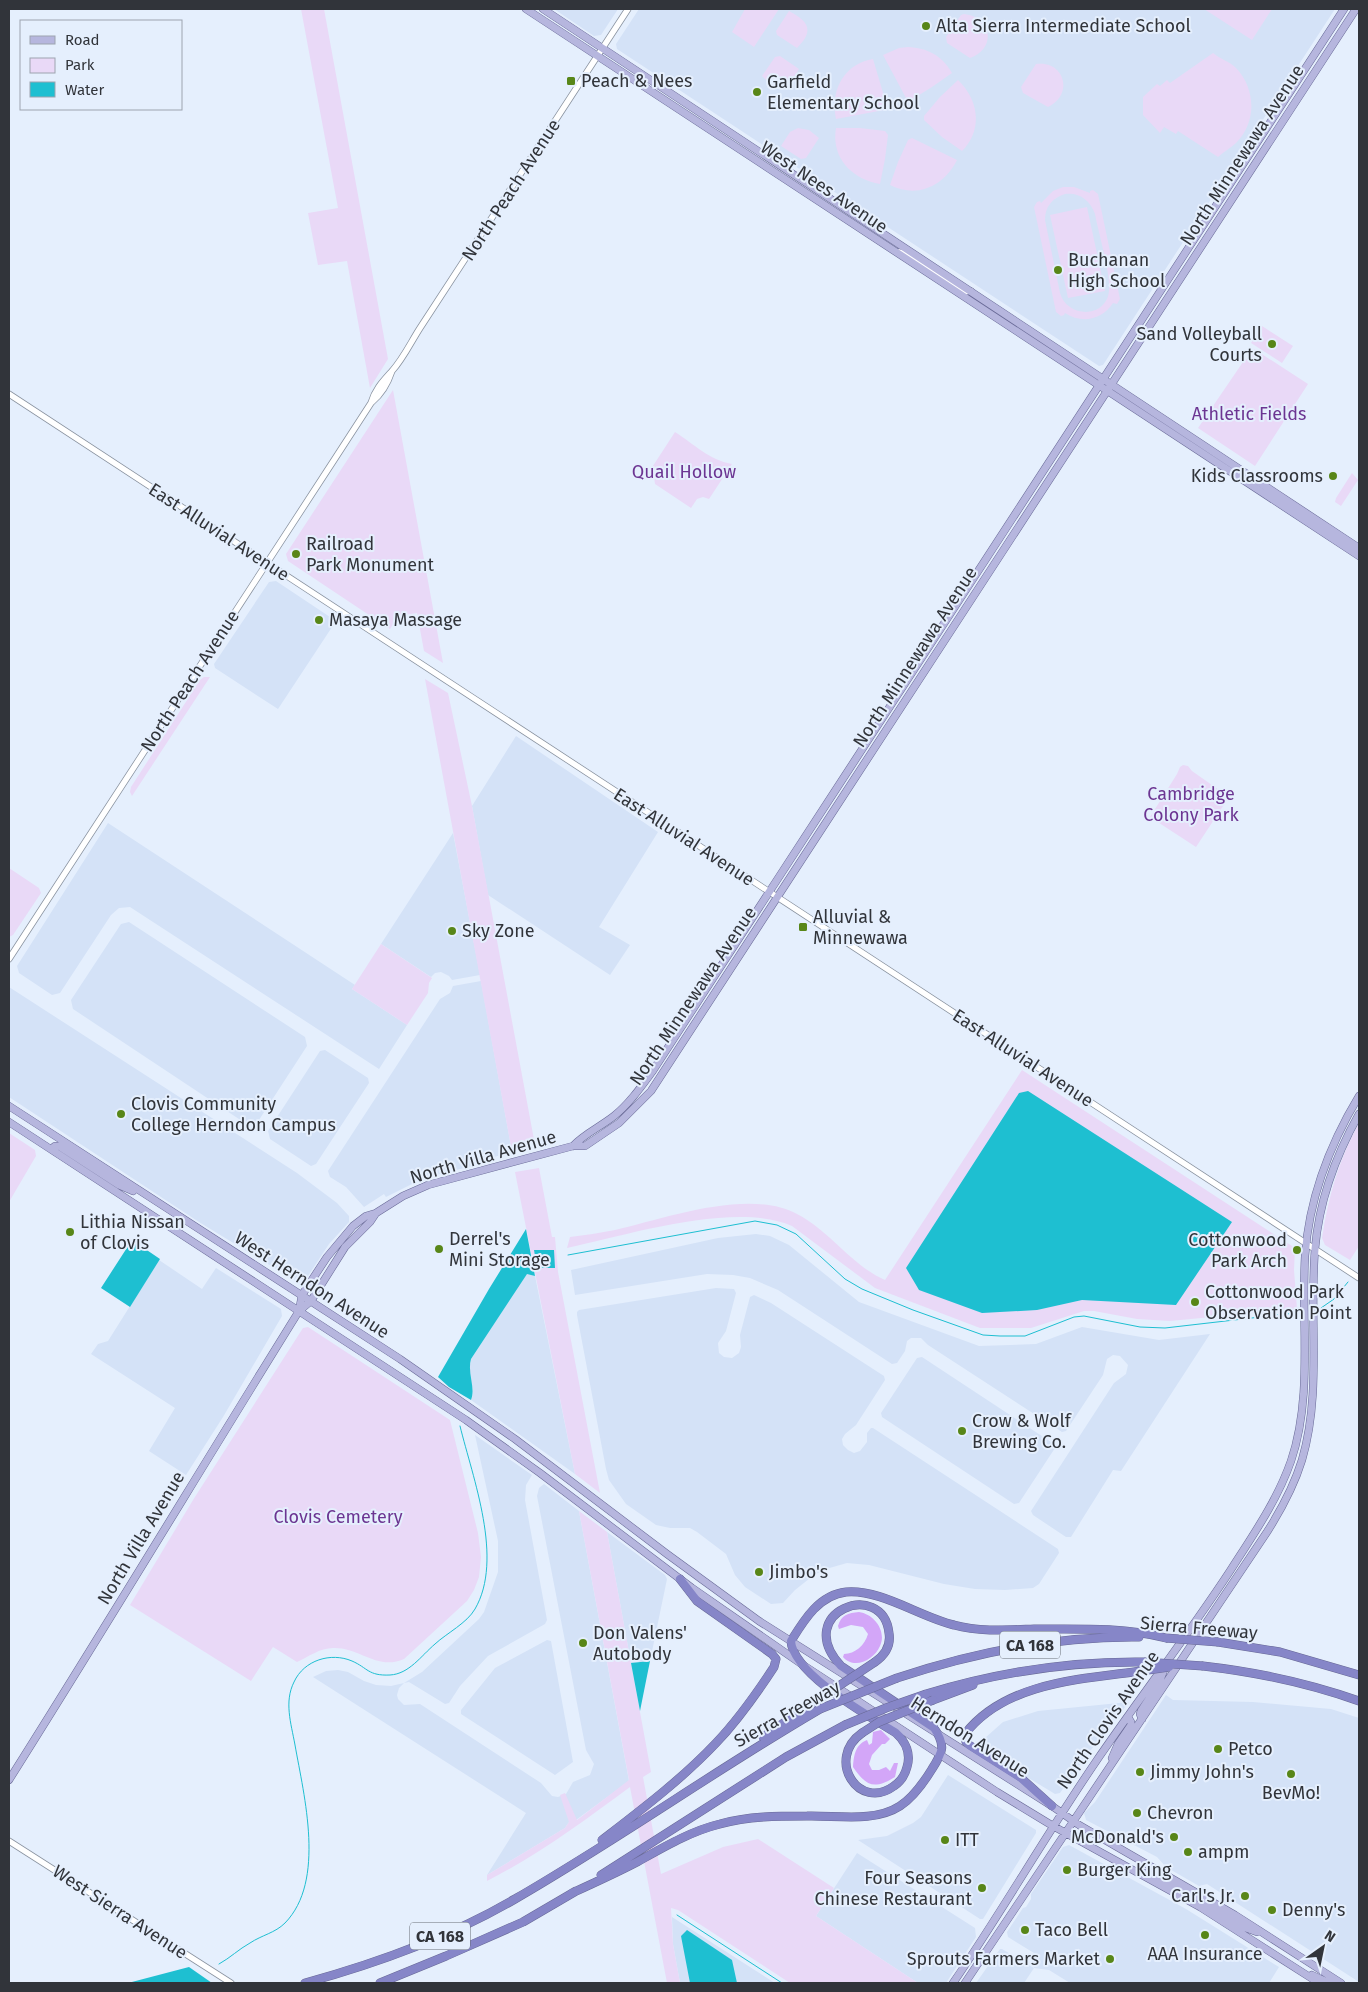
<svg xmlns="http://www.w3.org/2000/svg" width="1368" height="1992" font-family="'Fira Sans',sans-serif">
<rect width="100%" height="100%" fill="#e5effd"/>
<!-- built -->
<path fill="#d4e2f7" d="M554,9H618L601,35L594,36Z
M639,9H1335L1103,365L1099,366L617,49L616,44Z
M276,581L336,621L278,709L215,668L214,664L269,582Z
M516,736L658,832L599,927L630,945L610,975L488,895L472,806Z
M108,823L355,985L352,989L407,1025L379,1069L130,907L119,908L111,915L60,993L52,995L19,973L17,966Z
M453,833L480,975L452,980L449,976L441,972L435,973L431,977L381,944Z
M129,922L305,1037L307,1046L257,1123L248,1125L73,1009L71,1000L121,924Z
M481,981L512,1152L480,1161V1164L436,1175L412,1184L386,1197L384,1194L364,1207L346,1187L330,1177L328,1171L440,999L450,993L453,986Z
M9,987L297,1173L337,1203L349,1216V1222L329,1244L304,1282L299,1283L199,1222L9,1097Z
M325,1050L368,1078L369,1083L316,1164L311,1166L270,1139L268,1131L320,1051Z
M756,1234L770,1236L789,1245L859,1302L979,1346L1036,1344L1082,1327L1159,1340L1210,1334L1121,1471L1113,1470L1071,1537H1066L1033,1515L1031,1511L1114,1383L1126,1374L1128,1365L1120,1356L1113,1355L1107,1359L1103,1375L1066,1431L1062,1432L928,1345L921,1338H911L907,1341L905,1351L897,1363L892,1364L778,1290L750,1278L733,1275L707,1274L575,1295L571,1270L718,1238Z
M159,1260L202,1289L216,1268L281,1309L282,1316L223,1417L186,1475L149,1451L175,1408L91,1354L98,1344L108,1341Z
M527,1273L535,1276L575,1474L471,1400L473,1394L469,1370L471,1359Z
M716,1288L734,1289L736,1293L726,1331L718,1343L719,1353L724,1357L732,1358L739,1353L741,1347L740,1335L750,1297L754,1295L771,1303L884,1376L885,1380L856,1425L845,1434L842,1439L843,1445L848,1450L854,1453L860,1451L867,1442V1433L871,1428H873L1058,1549L1059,1553L1039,1584L1033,1588L1005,1590L975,1589L944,1584L869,1565L847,1563L826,1569L814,1575L795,1590L783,1603L771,1604L745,1587L735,1575L726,1554L697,1532L690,1528H670L656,1525L626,1504L609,1480L606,1469L577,1315V1312L579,1310Z
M922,1357L1054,1444L1055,1448L1019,1503L1014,1504L882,1417L881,1413L917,1358Z
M475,1435L532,1475L526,1485L525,1500L547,1620L545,1624L488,1656L460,1686L449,1703L445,1704L409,1682L404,1683L399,1688L397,1695L398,1699L404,1705L420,1704L541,1783L552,1796L558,1797L566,1794L573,1782L590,1775L594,1764L586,1750L537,1496L539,1488L544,1484L579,1511L629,1781L576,1820L569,1822L565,1828L487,1875L526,1813L313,1677L326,1671L338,1670L348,1672L364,1681L376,1685L391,1686L404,1683L422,1672L479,1619L484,1612L498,1572V1541Z
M607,1532L665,1575L667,1579L650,1661L631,1663Z
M547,1640L551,1641L573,1762L555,1775L461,1714V1710L495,1668Z
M1166,1695L1173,1700L1253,1702L1331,1709L1359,1718V1982L1207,1884L1199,1886L1166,1867L1157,1857L1086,1820L1084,1813L1095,1802Z
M1129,1702L1083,1760L1060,1793L1055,1794L976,1746L1003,1722L1038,1711Z
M948,1775L1036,1830V1833L983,1919H980L858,1840L887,1836L913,1823L921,1817Z
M1069,1845L1186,1909L1279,1967L1269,1983H1070L1049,1970L1034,1968L1024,1983H976L1000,1949H1002L1034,1968V1953L1008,1937L1007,1932L1023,1908L1026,1907L1031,1899V1894L1063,1847Z
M857,1853L975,1928L976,1937L946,1983H918L816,1916Z
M672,1917L775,1983H680L673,1944Z"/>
<!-- green -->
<path fill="#e9d9f7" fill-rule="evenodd" d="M301,9H324L388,359L370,388L347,261L318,265L308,213L338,208Z
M745,9H779L754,47L732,32Z
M1204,9H1272L1252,40Z
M789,11C808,21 815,30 797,48L777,35L776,31Z
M964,14C992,17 997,48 970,58L947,43L946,37L961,15Z
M908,47C927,48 942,55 952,73L932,87L911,100L906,98L883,55L899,48Z
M1213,53C1220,59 1229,61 1236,68C1256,89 1257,122 1236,143C1231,148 1223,152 1218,157L1178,131L1176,134L1164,127L1160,133L1143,115V97L1157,84L1160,86L1167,80L1170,83Z
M780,56L799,69C788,88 779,94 762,76L775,57Z
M873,59L887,106L884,110L836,119C830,92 843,64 873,59Z
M1036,64C1065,60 1074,95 1048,107L1023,93L1021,87Z
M958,80C979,100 983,130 962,151L942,137L924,120V116L940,97Z
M798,128L809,130L819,138L806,158L801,159L781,146L790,132Z
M836,128H860L885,131L888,135L885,159L880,184C851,179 831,157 836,128Z
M912,138L957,160C944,186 917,199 890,185L898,162L908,140Z
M1063,187H1074L1090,193V191L1093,190L1098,194L1120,299L1117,304L1113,303C1102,320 1082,324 1065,313L1064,315L1061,316L1056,312L1034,207L1037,202L1040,201L1041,203L1053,191ZM1065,194C1079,192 1090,200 1095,214C1098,231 1111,275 1109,291C1106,319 1067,318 1060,293L1045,220C1045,207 1052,198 1065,194Z
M1087,207L1105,291L1068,298L1050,215Z
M1262,326L1293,346L1282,363L1251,343Z
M1254,349L1308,384L1255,466L1198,428L1243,362L1247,359Z
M393,390L443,663L424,651L417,613L398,616L390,629L288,561L286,554Z
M675,432C694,444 709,460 732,464L709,499L703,497L697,499L691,508L655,484L654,477L649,472Z
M1352,473L1358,480L1341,506L1335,502L1336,498Z
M204,677H210L132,796L130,792L131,787L200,680Z
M425,679L448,693L472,806L535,1145L512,1152Z
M1183,765L1188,766L1192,771L1229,797L1196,847L1150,817L1177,774L1180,767Z
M9,868L39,888L41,893L13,935L9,937Z
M381,944L432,978L429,983L428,993L407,1025L352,989Z
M1022,1070L1295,1248L1294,1270L1297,1309L1170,1321L1137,1319L1094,1311H1084L1031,1328H980L875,1288L792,1226C735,1201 628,1235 567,1248L570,1237C585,1235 600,1233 615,1230C666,1218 749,1188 797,1214C830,1231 851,1265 885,1280Z
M1359,1123V1246L1350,1260L1325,1245L1322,1238C1328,1198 1339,1159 1359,1123Z
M9,1133L35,1150L36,1156L9,1202Z
M539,1168L552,1237H555L558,1272L600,1493L575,1474L515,1172Z
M308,1327L450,1420L478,1533L481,1557L479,1577L474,1590L467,1601L404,1659C378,1671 359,1647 333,1648C320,1648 308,1657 297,1662L273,1647L251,1681L130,1605L193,1500L303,1328Z
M579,1511L607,1532L651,1772L643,1777L661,1874L723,1847L758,1839L834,1888L816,1916L918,1983H790L678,1910L671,1908L673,1944L680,1983H667L630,1787C584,1821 538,1855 487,1881V1875L565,1828L569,1822L560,1795L565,1793L577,1820L629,1780Z"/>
<!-- forest -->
<path fill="#d3a6f8" d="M859,1612C874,1614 887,1631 880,1646C874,1660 854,1670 843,1657L844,1654C855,1654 865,1645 868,1634L863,1627L851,1625L839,1629L838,1626C841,1615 848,1613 859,1612Z
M881,1730L890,1739L885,1744H882L872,1755L869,1764L872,1770H879L886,1767L890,1771L894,1763H898L895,1777C874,1790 866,1786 853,1767C854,1755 855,1745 867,1740L869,1745L872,1743L873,1732Z"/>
<!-- water -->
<path fill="#1ebfd1" d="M1028,1091L1232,1222L1176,1305L1082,1300L1037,1310L982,1313L919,1290L906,1268L1019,1093Z
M526,1229L535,1276L527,1274L471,1359C467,1373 476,1388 471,1400L449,1387L438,1377L489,1289Z
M132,1240L160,1259L130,1307L101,1288Z
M534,1250H554L555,1268H537Z
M650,1661L640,1711L631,1663Z
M687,1930L732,1960L737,1983H690L681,1936Z
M189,1967L212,1983H128Z"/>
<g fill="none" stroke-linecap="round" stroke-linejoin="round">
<!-- stream -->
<path stroke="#1ebfd1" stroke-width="1" d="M568,1255L755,1221L777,1225L796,1234L845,1279L862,1289L913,1310L983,1335L1000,1336H1025L1074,1317L1084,1316L1140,1327L1165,1328L1295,1313
M1321,1308L1334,1299L1348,1282
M677,1915L782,1983
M219,1964C230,1958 239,1949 250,1943C262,1935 275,1933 285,1923C326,1881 304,1796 295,1745C291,1723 284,1702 294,1682C304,1660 331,1652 352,1661C368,1668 368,1676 390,1675C409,1674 421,1656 435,1644C447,1633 467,1623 475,1609C504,1559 473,1479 460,1426"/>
<defs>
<path id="minor" d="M899,252L906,254L964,292L971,291
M9,394L1359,1278
M372,402C382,394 388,383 392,371
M9,959L336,457L371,403C375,389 383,381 392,371C403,359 411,342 420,328L628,9
M9,1841L231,1983"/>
<path id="major" d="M526,9L1359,556
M543,9L1359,548
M9,1106L400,1359L515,1439L667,1554L759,1621L1052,1806L1079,1825L1235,1915L1341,1983
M9,1122L466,1420L540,1473L692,1588L803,1665L997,1792L1053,1826L1200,1907L1319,1983
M573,1146C584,1134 600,1127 614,1116C629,1104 641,1087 652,1072L1344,9
M51,1149L55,1146H59L119,1185L133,1191
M299,1311L311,1301L345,1247L370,1222L376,1213
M1142,1719L1140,1714L1141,1711L1158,1685L1164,1670
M1112,1758L1118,1744L1131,1725V1722L1128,1717
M9,1780C107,1625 202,1467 299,1311L302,1295L327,1257L353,1226L366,1216L376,1213L403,1196L428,1185L573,1146H585L619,1123L651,1091L1356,9
M1145,1873L1160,1878L1195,1897L1206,1898
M1200,1907L1207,1905L1246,1928L1257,1932
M1312,1975L1329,1983
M953,1983C1003,1910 1047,1833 1097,1760C1141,1696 1188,1635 1230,1571C1253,1535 1277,1501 1291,1461C1313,1396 1301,1324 1305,1256C1309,1199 1330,1144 1359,1096
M965,1983L1267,1532C1281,1510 1294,1486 1302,1460C1322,1392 1309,1320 1315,1249C1319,1202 1336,1155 1359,1114"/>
<path id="highway" d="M1218,1642L1280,1652L1359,1675
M1203,1666C1256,1672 1308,1683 1359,1701
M897,1678C975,1652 1056,1636 1139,1637
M926,1694C998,1672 1069,1661 1144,1662
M933,1700L973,1685
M862,1733C825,1759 859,1812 894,1786C900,1782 905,1775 907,1767C911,1754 906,1742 896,1733C869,1716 793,1674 791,1641C804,1620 819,1595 846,1592C881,1589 920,1617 954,1625C980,1632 1007,1630 1034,1629C1077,1629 1124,1627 1166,1638
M763,1737L813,1703
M1052,1806L1021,1778L969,1745L966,1742L965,1734C1005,1682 1082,1679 1141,1671
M602,1840C641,1810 682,1779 716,1743C738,1720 757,1693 774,1667L776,1659L772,1654L697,1601L680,1579
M601,1875L786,1757L845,1725
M572,1893C594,1883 616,1873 637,1862C664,1847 691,1831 720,1824C748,1816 779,1816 807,1816C836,1815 874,1823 900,1806C914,1797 924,1782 932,1769C943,1752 946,1745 934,1728L841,1666C791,1612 883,1578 889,1633C891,1645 885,1655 875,1662
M305,1983C378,1963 450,1937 515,1899C619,1839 717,1769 820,1709
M380,1983L446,1956L523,1922L576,1891"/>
</defs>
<!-- minor casing -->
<use href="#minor" stroke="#8a93a0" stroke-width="7"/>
<!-- major casing -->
<use href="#major" stroke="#686996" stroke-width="8"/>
<!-- highway casing -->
<use href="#highway" stroke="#686996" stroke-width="9"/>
<!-- minor -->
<use href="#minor" stroke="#fff" stroke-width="5.5"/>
<!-- major -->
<use href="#major" stroke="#b6b6de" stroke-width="7"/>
<!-- highway -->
<use href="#highway" stroke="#8686c8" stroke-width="8"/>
<defs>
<path id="highway-bridge" d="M1166,1638L1218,1642
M1144,1662L1203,1666
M1141,1671L1169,1667
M813,1703L875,1662
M820,1709L897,1678
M845,1725L886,1708L926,1694
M862,1733L879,1722L933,1700"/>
</defs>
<!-- highway-bridge casing -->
<use href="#highway-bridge" stroke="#686996" stroke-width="9" stroke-linecap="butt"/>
<!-- highway-bridge -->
<use href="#highway-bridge" stroke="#8686c8" stroke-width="8"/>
</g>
<!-- markers -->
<g fill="#588618" stroke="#e5effd" stroke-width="2">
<circle cx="926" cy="26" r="5"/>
<rect x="566" y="76" width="10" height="10" rx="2.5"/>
<circle cx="757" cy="92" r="5"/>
<circle cx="1058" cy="270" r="5"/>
<circle cx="1272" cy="344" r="5"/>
<circle cx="1333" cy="476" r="5"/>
<circle cx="296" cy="554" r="5"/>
<circle cx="319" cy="620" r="5"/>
<rect x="798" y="922" width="10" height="10" rx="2.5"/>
<circle cx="452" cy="931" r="5"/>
<circle cx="121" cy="1114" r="5"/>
<circle cx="70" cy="1232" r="5"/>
<circle cx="439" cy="1249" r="5"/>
<circle cx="1297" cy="1250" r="5"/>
<circle cx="1195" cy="1302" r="5"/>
<circle cx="962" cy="1431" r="5"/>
<circle cx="759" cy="1572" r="5"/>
<circle cx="583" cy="1643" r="5"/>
<circle cx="1218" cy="1749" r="5"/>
<circle cx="1140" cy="1772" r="5"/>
<circle cx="1291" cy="1774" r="5"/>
<circle cx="1137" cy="1813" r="5"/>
<circle cx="1174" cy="1837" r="5"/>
<circle cx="945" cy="1840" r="5"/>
<circle cx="1188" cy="1852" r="5"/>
<circle cx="1067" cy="1870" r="5"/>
<circle cx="982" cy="1888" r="5"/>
<circle cx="1245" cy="1896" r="5"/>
<circle cx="1272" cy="1910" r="5"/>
<circle cx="1025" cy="1930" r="5"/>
<circle cx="1205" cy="1935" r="5"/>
<circle cx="1110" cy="1959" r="5"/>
</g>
<g text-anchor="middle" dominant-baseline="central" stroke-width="4" stroke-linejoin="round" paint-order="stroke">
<!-- shield labels -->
<g fill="#e5effd" stroke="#676c74" stroke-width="1">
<rect x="1000" y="1631.5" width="60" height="27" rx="4"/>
<rect x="410" y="1922.5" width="60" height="27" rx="4"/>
</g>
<g font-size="16" font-weight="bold" fill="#31343a">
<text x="1030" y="1645">CA 168</text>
<text x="440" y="1936">CA 168</text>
</g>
<!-- poi labels -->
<g font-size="18" fill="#31343a" stroke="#e5effd" text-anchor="start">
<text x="936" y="26">Alta Sierra Intermediate School</text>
<text x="581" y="81">Peach &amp; Nees</text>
<text x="767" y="82">Garfield<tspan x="767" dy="21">Elementary School</tspan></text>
<text x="1068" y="260">Buchanan<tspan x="1068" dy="21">High School</tspan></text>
<text x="1262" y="334" text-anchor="end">Sand Volleyball<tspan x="1262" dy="21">Courts</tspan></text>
<text x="1323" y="476" text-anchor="end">Kids Classrooms</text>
<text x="306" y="544">Railroad<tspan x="306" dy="21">Park Monument</tspan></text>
<text x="329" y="620">Masaya Massage</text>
<text x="813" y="917">Alluvial &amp;<tspan x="813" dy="21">Minnewawa</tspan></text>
<text x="462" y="931">Sky Zone</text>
<text x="131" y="1104">Clovis Community<tspan x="131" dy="21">College Herndon Campus</tspan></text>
<text x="80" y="1222">Lithia Nissan<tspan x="80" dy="21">of Clovis</tspan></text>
<text x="449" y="1239">Derrel's<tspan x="449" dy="21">Mini Storage</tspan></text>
<text x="1287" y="1240" text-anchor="end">Cottonwood<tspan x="1287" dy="21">Park Arch</tspan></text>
<text x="1205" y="1292">Cottonwood Park<tspan x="1205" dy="21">Observation Point</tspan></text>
<text x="972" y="1421">Crow &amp; Wolf<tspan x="972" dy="21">Brewing Co.</tspan></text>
<text x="769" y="1572">Jimbo's</text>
<text x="593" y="1633">Don Valens'<tspan x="593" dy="21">Autobody</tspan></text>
<text x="1228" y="1749">Petco</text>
<text x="1150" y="1772">Jimmy John's</text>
<text x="1291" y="1793" text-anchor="middle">BevMo!</text>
<text x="1147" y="1813">Chevron</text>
<text x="1164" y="1837" text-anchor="end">McDonald's</text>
<text x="955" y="1840">ITT</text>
<text x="1198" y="1852">ampm</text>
<text x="1077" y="1870">Burger King</text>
<text x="972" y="1878" text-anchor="end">Four Seasons<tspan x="972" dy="21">Chinese Restaurant</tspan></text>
<text x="1235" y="1896" text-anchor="end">Carl's Jr.</text>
<text x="1282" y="1910">Denny's</text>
<text x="1035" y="1930">Taco Bell</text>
<text x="1205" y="1954" text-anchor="middle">AAA Insurance</text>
<text x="1100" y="1959" text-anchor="end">Sprouts Farmers Market</text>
</g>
<!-- street labels -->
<g font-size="18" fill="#31343a" stroke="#e5effd">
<text transform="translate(1242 155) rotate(-57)">North Minnewawa Avenue</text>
<text transform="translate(824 187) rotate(34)">West Nees Avenue</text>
<text transform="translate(511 190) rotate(-57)">North Peach Avenue</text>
<text transform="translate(219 532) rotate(33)">East Alluvial Avenue</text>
<text transform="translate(915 657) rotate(-57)">North Minnewawa Avenue</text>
<text transform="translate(190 681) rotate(-57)">North Peach Avenue</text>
<text transform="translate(684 837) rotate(33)">East Alluvial Avenue</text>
<text transform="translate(693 996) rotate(-56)">North Minnewawa Avenue</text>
<text transform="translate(1023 1058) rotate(33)">East Alluvial Avenue</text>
<text transform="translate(483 1157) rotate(-16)">North Villa Avenue</text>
<text transform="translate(312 1285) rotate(33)">West Herndon Avenue</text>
<text transform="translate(141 1538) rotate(-59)">North Villa Avenue</text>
<text transform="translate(1199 1628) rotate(5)">Sierra Freeway</text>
<text transform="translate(787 1714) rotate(-29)">Sierra Freeway</text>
<text transform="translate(1108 1720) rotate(-55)">North Clovis Avenue</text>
<text transform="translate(970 1737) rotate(32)">Herndon Avenue</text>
<text transform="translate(120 1912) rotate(33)">West Sierra Avenue</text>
</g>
<!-- park labels -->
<g font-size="18" fill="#6c3592" stroke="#e5effd">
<text x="1249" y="414">Athletic Fields</text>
<text x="684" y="472">Quail Hollow</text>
<text x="1191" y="794">Cambridge<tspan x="1191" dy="21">Colony Park</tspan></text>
<text x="338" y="1517">Clovis Cemetery</text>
</g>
</g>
<!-- border -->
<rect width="1368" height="1992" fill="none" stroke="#31343a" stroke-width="20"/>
<!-- legend -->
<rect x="20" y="20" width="162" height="90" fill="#e5effd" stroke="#9da4af"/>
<rect x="30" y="36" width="25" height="8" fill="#b6b6de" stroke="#9da4af"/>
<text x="65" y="45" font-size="15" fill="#31343a">Road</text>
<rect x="30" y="58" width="25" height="15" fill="#e9d9f7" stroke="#9da4af"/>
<text x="65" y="70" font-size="15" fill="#31343a">Park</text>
<rect x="30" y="82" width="25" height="15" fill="#1ebfd1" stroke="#9da4af"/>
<text x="65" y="95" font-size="15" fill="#31343a">Water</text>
<!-- north arrow -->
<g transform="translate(1323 1947) rotate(33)" stroke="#e5effd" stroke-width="4" paint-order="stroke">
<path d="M0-4L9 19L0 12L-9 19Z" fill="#31343a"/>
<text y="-8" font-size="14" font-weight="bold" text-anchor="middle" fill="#31343a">N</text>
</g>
</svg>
